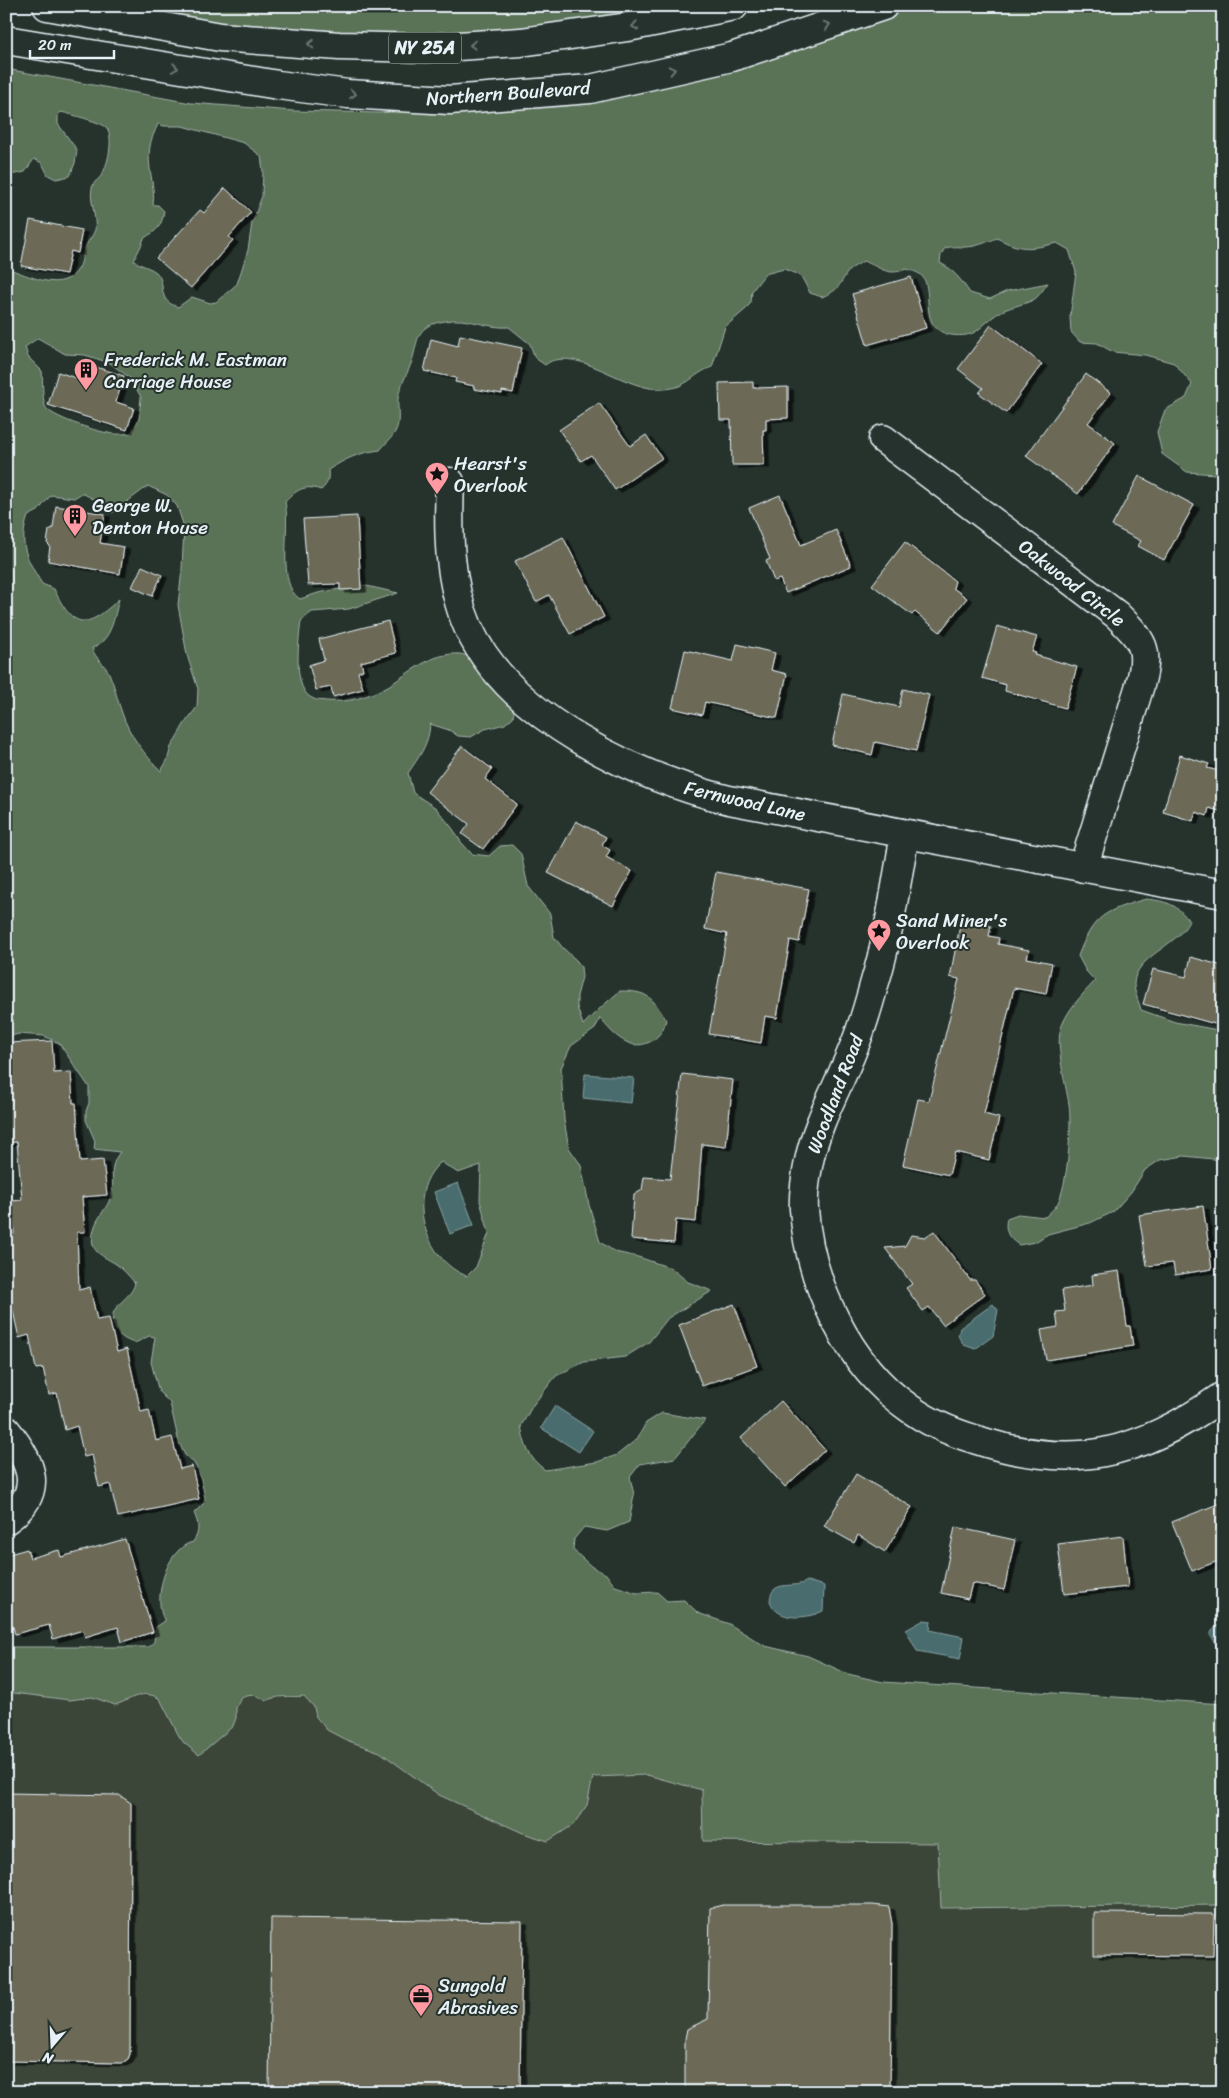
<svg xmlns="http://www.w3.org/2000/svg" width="1229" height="2098" font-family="Sriracha,sans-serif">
<defs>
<filter id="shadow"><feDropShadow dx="5.5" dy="3" stdDeviation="0" flood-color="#0009"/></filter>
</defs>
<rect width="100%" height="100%" fill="#26332d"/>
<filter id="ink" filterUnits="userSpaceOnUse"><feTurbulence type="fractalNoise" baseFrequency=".02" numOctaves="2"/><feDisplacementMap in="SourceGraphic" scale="10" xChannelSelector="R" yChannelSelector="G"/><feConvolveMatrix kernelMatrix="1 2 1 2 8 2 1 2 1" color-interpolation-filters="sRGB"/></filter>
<g filter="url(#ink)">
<!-- built -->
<path fill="#3b4439" d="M6,1692L70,1700L92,1697L115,1705L132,1696L153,1695L160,1699L184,1743L199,1755L236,1718V1708L241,1698L250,1694L291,1698L304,1696L314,1707L316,1718L346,1740L380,1752L439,1795L587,1805L593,1777L647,1775L702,1790L704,1841L938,1843L942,1908L1223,1905V2092H6Z"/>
<!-- green -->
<path fill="#5a7257" stroke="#a1b2a8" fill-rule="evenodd" d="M47,6H734L427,48Z
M895,6H1223V290L1221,295L1220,313L1223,315V473L1216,474L1187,472L1162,454L1157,432L1165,410L1186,398L1192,384L1174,363L1145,355L1113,352L1097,343L1080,342L1071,332L1070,317L1076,272L1069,250L1057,243C1032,249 1021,251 997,238C987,242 976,247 965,247C958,247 953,246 945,248L941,255L940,263C953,269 962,281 970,293L990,299L1007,291L1048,283C1044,288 1039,297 1033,300C1021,306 1009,306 997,314C989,319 981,329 973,333C966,336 959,336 951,335C920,329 932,300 925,281C922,273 914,271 906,269C887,277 881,267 863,261C858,265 850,268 847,273C837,288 840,289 822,297L810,293L801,276L784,269L765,274L752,291L751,302L746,309L725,327L712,367C692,374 688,388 664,389C627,391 587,353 555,360C552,360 548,363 545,365L535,358L530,344L509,327C487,329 468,316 445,321C415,326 419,338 412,361C408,373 400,385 398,398C397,409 401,422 395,432C392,438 385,444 380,450C358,453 347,458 328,470C329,479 328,484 321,490C304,484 296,490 285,502C291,529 276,584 300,599L318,593L362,585L398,593L349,609L312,612L301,621C299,640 291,691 314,699C317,701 322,700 326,701C348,703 368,697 388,686C410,673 431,652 460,654C480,656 503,690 515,705L513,717L505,724L485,729L471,737L458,736L449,730L430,724C429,744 419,757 408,773L413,793L436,808L453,829L461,842L472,854L489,856L500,846L512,845L521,854L528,886L550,914L554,937L563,948L577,961L581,967L582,977L577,996V1007L583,1025C594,1013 607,1002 620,991C648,991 652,997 666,1020C664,1029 660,1035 653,1040C632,1054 613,1035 600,1018L595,1029L571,1046L561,1068L564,1120L569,1148L581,1165L589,1205L600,1242L615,1252L638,1257L671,1268L688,1282L712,1291L668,1318L649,1342L625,1357L584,1362L556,1376L533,1405L521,1426C525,1446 528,1457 545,1470L597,1462L617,1455L637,1439L646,1423L662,1413L705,1420L675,1458L640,1464L630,1477L634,1495L629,1522L607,1531L584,1527L574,1539L573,1550L592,1567L606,1574L615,1586L637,1593L657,1592L667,1601L684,1600L698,1613L729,1624L765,1646L808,1656L848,1674L883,1682L1223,1704V1905L941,1908L938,1843L703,1841L702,1790L647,1775L593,1777L587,1805L573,1825L548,1841L523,1833L439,1795L380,1752L346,1740L327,1730L316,1717L314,1707L304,1696C290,1698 278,1694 266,1701C257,1694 251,1694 241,1698L236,1708V1718L233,1726L199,1755L184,1743L179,1736L160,1699C143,1688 131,1700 115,1705L92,1697L70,1700L6,1692V1647H148L154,1642L156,1627L165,1621C151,1600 167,1547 193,1542C200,1532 199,1524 194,1513L204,1503L205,1497L201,1480L198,1470L194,1463L185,1455L179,1443L170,1403L159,1392L151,1362L155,1337L149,1336L135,1343C127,1341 120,1337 116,1330C103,1305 131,1302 135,1283C129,1276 123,1269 116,1264C98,1253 87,1251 95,1226C99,1215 108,1207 111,1196C116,1178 107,1169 120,1152L94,1149L95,1141L86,1120V1111L89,1103V1087L59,1043L44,1036L19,1034L6,1037V268C29,275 63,295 79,268C82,263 82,256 84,250C86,242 93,237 95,230C97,216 89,201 92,188C94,181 98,180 101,176C108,166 114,138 107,128C104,123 70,114 61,112L58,115V124L77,150L75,163L70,176L56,179L48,175L42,163L34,159L25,172L10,175L6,180V69L191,103L293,111L380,113L446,107ZM158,124L164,126H182L244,143L261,156L263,171L262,196L252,223L248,250L237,284L216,302L210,303L192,297L178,307C155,300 168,284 156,272C150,267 141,266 134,261C136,253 142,247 144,238C157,231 162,226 164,211L158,205H153C156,186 146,166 150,146C151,139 155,131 158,124ZM38,338L65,354L85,355L110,363L130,378L141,397L139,419L131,433C123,434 116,435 108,433C96,431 49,417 45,406C42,396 43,381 42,371L28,357L25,347ZM148,486L167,495L177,506L184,527L182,569L178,605L187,655L198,689L197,707L185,723L171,747L167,761L161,771C145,755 129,735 122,713C117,700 115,686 109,673C104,663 96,660 92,648C112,640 114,618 119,599C87,629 74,631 54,589L42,584C27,559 18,545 28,516L38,511L51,495L74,498L82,493L105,505L112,513ZM441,1162L458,1173L481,1165L480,1201L489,1233L476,1267L467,1276C425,1261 404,1193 441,1162Z
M1146,899C1166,901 1177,904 1189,921C1178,946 1135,956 1134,984C1134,992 1139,1002 1141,1010L1175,1022L1223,1031V1160L1184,1156L1160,1160L1145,1170L1131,1192L1113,1212L1090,1223L1048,1234L1035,1242L1019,1245C1008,1238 1004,1231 1007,1218L1018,1214L1045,1217C1048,1214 1053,1210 1056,1206C1068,1189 1072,1125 1069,1104C1066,1086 1055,1044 1061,1028C1067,1010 1082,995 1095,981L1086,971L1078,956C1094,914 1105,911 1146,899Z
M6,1453L10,1459L13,1474L6,1485Z"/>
<!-- water -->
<path fill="#496d6e" stroke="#89a2a5" d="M585,1074L634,1078L631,1103L583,1098Z
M458,1183L474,1225L450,1234L434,1192Z
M993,1304L998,1310L993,1336L975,1349L964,1345L958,1336L960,1328Z
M555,1406L593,1431L579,1452L541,1428Z
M807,1581L824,1586L823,1611C807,1619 777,1622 770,1601C771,1578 794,1590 807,1581Z
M924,1620L931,1621L930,1630L964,1637L960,1659L917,1651L906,1630Z
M1223,1622V1664C1216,1659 1219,1656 1217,1649C1213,1632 1203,1636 1223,1622Z"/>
<!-- building -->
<path fill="#6c6b56" stroke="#e8f1f8" filter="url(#shadow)" d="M225,188L251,212L229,237L233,240L191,288L156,258L200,210L204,213Z
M30,220L82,230L78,253L71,251L66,274L21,266Z
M911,277L926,328L867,345L852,294Z
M991,325L1042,364L1006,413L979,393L983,388L958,369Z
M460,335L522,348L513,393L502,391V394L474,389V386L455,382L456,378L424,371L431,339L458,346Z
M96,367L124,376L116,402L134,408L127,430L48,405L58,372L79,379L82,370L93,374Z
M1086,374L1111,393L1088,423L1115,443L1078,494L1026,456Z
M753,382V388L788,387V418L766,419V430H763L764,465H732L731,420H720L719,383Z
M599,403L630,446L646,435L662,458L615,490L591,455L581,461L559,430Z
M1139,476L1194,505L1164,560L1138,546L1141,541L1112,526Z
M780,495L801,545L836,530L851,566L786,593L780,579L774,581L766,561L770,559L749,508Z
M56,506L105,514L100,543L124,547L120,574L48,561L50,546L47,543L49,530L53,528Z
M357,516L361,589L340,590V584L308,585L303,519Z
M563,537L604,617L570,634L549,595L536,602L515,561Z
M905,542L955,581L953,588L967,598L940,632L915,612L912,615L872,585Z
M142,566L162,575L152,596L132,587Z
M388,621L396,653L361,662L363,670L358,672L363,689L333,697L331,687L316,690L309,665L324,660L319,639Z
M997,626L1037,637L1032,652L1036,653L1035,655L1077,667L1065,708L1005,691L1006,685L982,678Z
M737,644L775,653L771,670L787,674L777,718L705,702L702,715L672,708L685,650L733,661Z
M903,689L929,695L916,751L875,742L872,755L832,745L843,694L899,707Z
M462,746L492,769L485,779L517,804L483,849L462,834L469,824L427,792Z
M1180,755L1209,764L1207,768L1223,772V812L1209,808L1207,816L1196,812L1193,821L1163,812Z
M576,821L606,837L602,845L610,850L606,857L632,871L613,906L548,873Z
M716,872L809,889L799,942L790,940L777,1018L765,1016L761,1043L709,1034L727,934L705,929Z
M961,920L991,926L989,936L999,938L998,944L1029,950L1027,958L1052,963L1046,994L1014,988L984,1114L999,1118L989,1160L955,1152L949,1175L903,1165L918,1099L929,1101L959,979L950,977Z
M1191,957L1223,966V995L1215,1024L1143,1004L1153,969L1186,977Z
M52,1041L54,1073L71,1072L73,1103H76L80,1162L103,1160L107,1195L82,1197L85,1232H77L79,1290L90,1287L97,1320L109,1318L117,1352L127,1349L141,1412L149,1410L156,1441L172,1437L180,1469L192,1466L199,1499L118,1517L110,1484L99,1487L92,1455L84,1457L77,1426L65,1430L57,1393L49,1395L43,1368L36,1369L29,1335L19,1338L6,1279V1234H14L12,1201L22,1200L17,1142L6,1143V1043Z
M682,1074L733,1080L726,1147L702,1144L696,1222L676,1220L674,1243L631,1239L634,1195L642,1190L644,1177L670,1179Z
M1203,1206L1212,1269L1175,1275L1173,1263L1147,1266L1139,1215Z
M934,1231L970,1280H975L985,1294L943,1325L929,1307L923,1311L906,1288L912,1284L885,1248L905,1246L911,1235L925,1237Z
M1119,1271L1127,1326H1130L1133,1346L1046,1360L1041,1330L1058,1327L1056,1312L1065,1311L1062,1290L1093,1285L1092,1275Z
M734,1304L757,1366L702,1386L679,1325Z
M781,1401L825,1450L785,1487L741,1438Z
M856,1474L912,1507L885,1552L858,1535L854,1543L824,1526Z
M1223,1502V1559L1192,1571L1172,1522Z
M955,1527L1015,1540L1004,1590L972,1583L968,1599L941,1593Z
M1123,1536L1128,1587L1064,1594L1058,1544Z
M125,1539L153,1632L122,1642L118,1627L85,1637L83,1630L53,1639L49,1625L15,1634L13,1627L6,1628V1555L27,1549L30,1558L59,1550L61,1557Z
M6,1793L119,1795L131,1803L130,2054L128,2059L122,2063L6,2061Z
M723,1905H873L889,1907L892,1924L890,2092H685V2039L687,2029L708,2019L710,1908Z
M1094,1913L1214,1914L1213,1956L1094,1955Z
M271,1918L522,1921L520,2092H269Z"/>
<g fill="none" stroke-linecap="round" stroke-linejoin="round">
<defs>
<path id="minor" d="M883,439L1117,615C1143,641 1150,648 1140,685L1083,868
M450,482C448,530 448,582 468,627C510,719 636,777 729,800L1223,894
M905,834C896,884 889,937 874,985C868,1007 862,1029 853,1049C838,1087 817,1122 809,1161C806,1176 803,1195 804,1209C809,1282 848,1366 909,1408C928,1422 951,1432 974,1439C1073,1472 1139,1455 1223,1396
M6,1430C32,1462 46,1492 6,1520"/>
<path id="major" d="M47,6L220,37L339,46L427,48L521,42L628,27L734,6
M6,40L278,85L348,94L450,100L590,89L732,57L883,6"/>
</defs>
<!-- minor casing -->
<use href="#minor" stroke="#e8f1f8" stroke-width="31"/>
<!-- major casing -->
<use href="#major" stroke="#e8f1f8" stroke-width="31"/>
<!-- minor -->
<use href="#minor" stroke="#26332d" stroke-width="28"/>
<!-- major -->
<use href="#major" stroke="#26332d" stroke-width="28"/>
</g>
<!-- one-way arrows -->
<defs><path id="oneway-chevron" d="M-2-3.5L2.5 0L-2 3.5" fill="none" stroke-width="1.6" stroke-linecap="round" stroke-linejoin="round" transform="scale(1.25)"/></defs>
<g stroke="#6a7674">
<use href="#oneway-chevron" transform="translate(827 25) rotate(-19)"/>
<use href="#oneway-chevron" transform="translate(635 26) rotate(169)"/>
<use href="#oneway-chevron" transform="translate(311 44) rotate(-176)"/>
<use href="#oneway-chevron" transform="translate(473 45) rotate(177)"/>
<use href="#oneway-chevron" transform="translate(175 68) rotate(9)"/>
<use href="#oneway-chevron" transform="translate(672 70) rotate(-13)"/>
<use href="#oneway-chevron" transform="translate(353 94) rotate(4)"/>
</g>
</g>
<!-- icons -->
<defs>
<symbol id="building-pin" viewBox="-11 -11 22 30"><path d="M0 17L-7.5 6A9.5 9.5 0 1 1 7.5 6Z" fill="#ff9aa2" stroke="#26332d"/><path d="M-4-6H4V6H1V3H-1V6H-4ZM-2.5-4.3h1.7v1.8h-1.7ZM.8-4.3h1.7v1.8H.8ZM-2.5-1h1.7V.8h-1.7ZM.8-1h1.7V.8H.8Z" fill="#111"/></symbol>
<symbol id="sight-pin" viewBox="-11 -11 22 30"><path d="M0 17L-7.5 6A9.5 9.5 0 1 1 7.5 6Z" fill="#ff9aa2" stroke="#26332d"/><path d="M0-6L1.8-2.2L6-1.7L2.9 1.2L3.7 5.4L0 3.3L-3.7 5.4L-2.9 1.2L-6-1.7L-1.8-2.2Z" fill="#111"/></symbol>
<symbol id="office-pin" viewBox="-11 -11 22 30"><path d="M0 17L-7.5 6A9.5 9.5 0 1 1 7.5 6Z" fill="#ff9aa2" stroke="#26332d"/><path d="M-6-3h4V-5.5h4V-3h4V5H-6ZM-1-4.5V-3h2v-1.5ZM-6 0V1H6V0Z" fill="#111"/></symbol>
</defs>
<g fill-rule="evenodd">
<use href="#building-pin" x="72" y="356" width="28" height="38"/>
<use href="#sight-pin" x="423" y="460" width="28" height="38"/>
<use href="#building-pin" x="61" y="502" width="28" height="38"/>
<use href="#sight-pin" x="865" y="917" width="28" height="38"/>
<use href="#office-pin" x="407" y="1982" width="28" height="38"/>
</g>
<g text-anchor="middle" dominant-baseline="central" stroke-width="4" stroke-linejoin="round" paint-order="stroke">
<!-- shield labels -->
<rect fill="#26332d" stroke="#aeb8bb" stroke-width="1" x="389" y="32.5" width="72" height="31" rx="4"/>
<g font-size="18" font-weight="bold" fill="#e8f1f8">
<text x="425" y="48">NY 25A</text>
</g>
<!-- street labels -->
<g font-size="19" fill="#e8f1f8" stroke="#26332d">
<text transform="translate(508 93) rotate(-4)">Northern Boulevard</text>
<text transform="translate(1072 583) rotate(38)">Oakwood Circle</text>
<text transform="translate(745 801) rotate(13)">Fernwood Lane</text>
<text transform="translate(835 1094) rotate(-69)">Woodland Road</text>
</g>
<!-- poi labels -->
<g font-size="19" fill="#e8f1f8" stroke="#26332d" text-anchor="start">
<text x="104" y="359">Frederick M. Eastman<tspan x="104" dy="22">Carriage House</tspan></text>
<text x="454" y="463">Hearst's<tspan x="454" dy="22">Overlook</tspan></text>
<text x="92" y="505">George W.<tspan x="92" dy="22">Denton House</tspan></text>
<text x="896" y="920">Sand Miner's<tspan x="896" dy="22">Overlook</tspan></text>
<text x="438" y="1985">Sungold<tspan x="438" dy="22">Abrasives</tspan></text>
</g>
</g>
<!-- margin -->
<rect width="1229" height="2098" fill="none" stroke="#26332d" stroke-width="25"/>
<rect x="12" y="12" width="1204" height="2073" fill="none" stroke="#e8f1f8" stroke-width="2" filter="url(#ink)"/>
<!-- north arrow -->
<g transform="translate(52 2046) rotate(199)" stroke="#26332d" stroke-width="4" paint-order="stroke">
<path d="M0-4L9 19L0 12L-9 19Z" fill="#e8f1f8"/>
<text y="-8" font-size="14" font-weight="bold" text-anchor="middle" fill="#e8f1f8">N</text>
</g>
<!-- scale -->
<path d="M30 50v8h84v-8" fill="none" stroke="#e8f1f8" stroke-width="2.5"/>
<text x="38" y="50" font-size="15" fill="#e8f1f8" stroke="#26332d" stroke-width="4" paint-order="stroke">20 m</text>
</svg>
